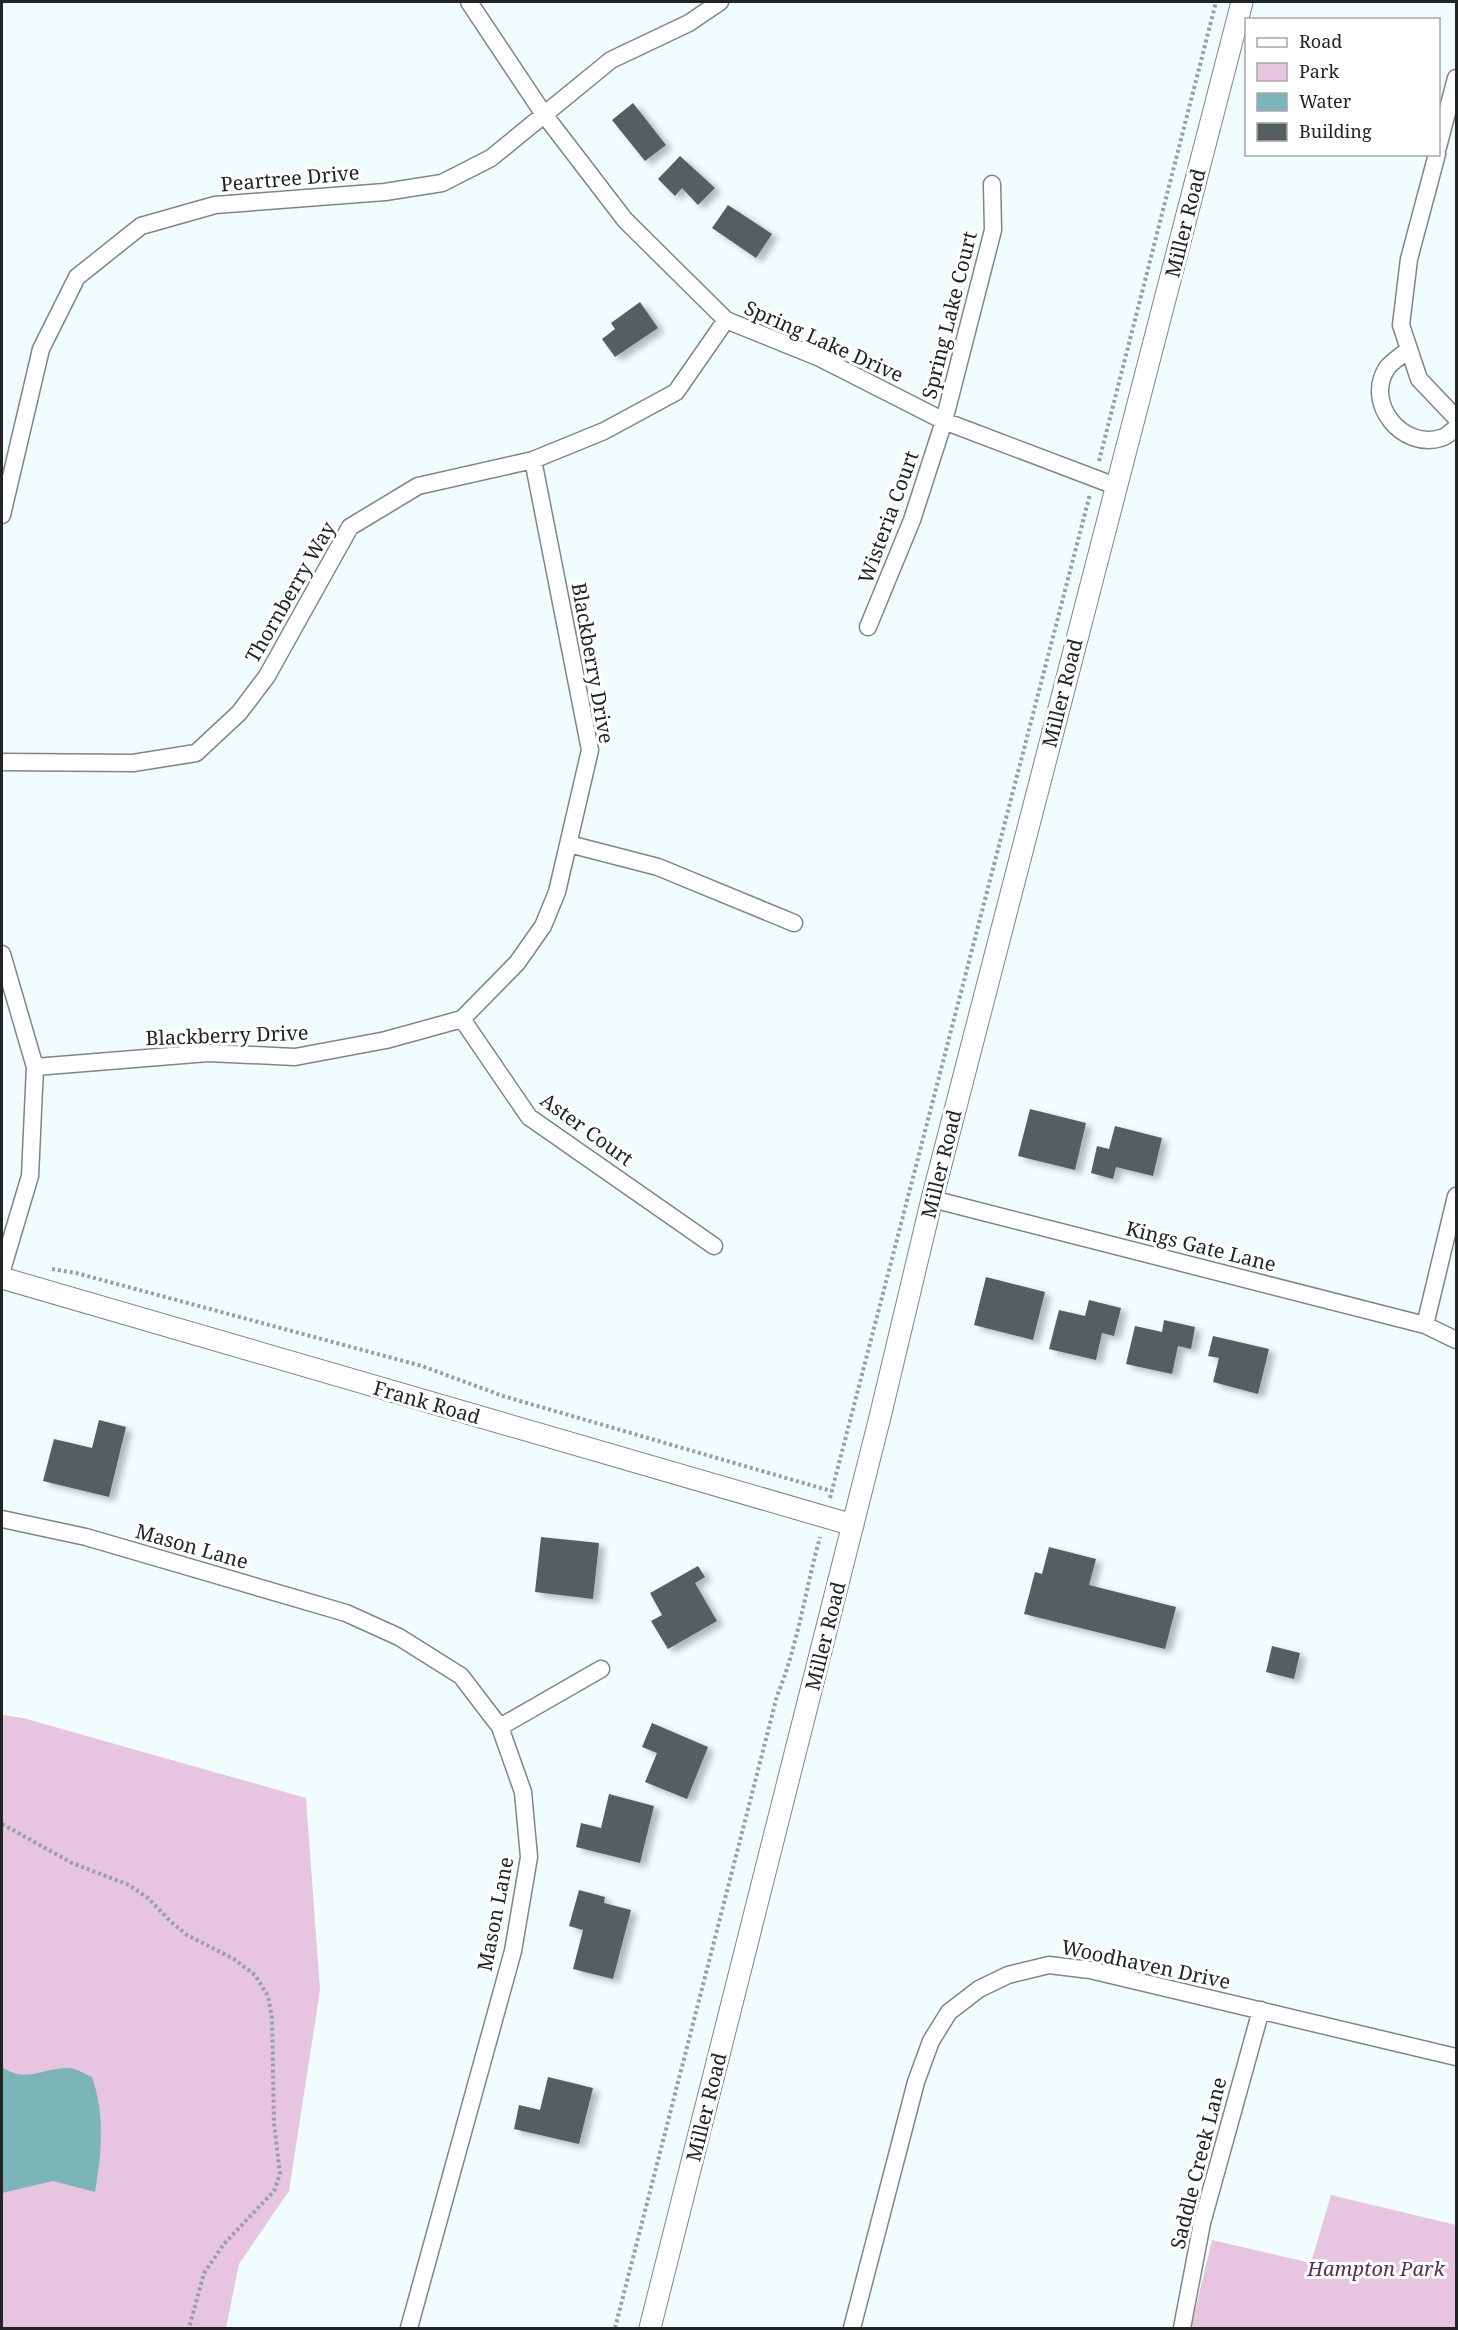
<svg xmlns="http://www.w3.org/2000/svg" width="1458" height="2330" font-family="'Noto Serif',serif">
<defs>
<filter id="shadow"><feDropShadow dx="6" dy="4" stdDeviation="3" flood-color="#0004"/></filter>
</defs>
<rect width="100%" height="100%" fill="#f1fcfd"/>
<!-- green -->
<path fill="#e7c5e1" d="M2,1715L23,1718L306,1798L320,1990L289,2191L239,2264L226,2328H2Z
M1331,2195L1456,2225V2328H1191L1212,2240L1311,2263Z"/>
<!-- water -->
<path fill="#7cb5b8" d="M2,2067C27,2084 44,2067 70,2068C77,2069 85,2074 92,2077C105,2113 102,2154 95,2192L53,2181L2,2193Z"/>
<!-- building -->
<path fill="#565f60" filter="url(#shadow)" d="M633,103L666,145L645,161L612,120Z
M680,156L715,188L698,205L682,188L675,196L658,179Z
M728,205L772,234L756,258L712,228Z
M640,302L658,328L615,357L602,339L615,329L611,323Z
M1030,1109L1086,1123L1075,1170L1018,1156Z
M1115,1126L1162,1138L1153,1176L1116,1167L1113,1179L1091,1173L1097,1146L1109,1149Z
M986,1277L1045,1292L1033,1340L974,1325Z
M1089,1300L1121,1308L1114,1336L1102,1333L1096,1360L1049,1349L1059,1310L1085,1316Z
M1164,1320L1195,1327L1191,1349L1178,1346L1172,1374L1126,1364L1135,1326L1162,1332Z
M1213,1336L1269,1349L1258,1394L1213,1382L1219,1358L1208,1356Z
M99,1420L126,1427L109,1497L43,1481L54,1439L92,1448Z
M541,1537L599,1543L593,1599L535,1592Z
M1049,1547L1096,1559L1089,1585L1176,1607L1165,1649L1024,1614L1035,1572L1042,1574Z
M698,1566L705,1577L695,1583L717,1621L668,1649L651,1621L662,1615L650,1593Z
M1272,1646L1300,1653L1294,1679L1266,1672Z
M652,1723L708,1747L687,1799L645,1782L657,1753L642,1747Z
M609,1794L654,1806L640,1863L576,1847L581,1823L601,1828Z
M579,1890L605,1897L604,1903L631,1910L613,1979L573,1969L583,1930L569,1926Z
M548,2077L593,2088L579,2144L514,2129L519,2105L540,2110Z"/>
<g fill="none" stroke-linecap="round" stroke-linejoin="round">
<defs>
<path id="minor" d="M469,2L543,113L625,220L726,320L820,358L944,421L1118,487
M1438,147L1456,78
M1437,154L1409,259L1401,325L1419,379L1456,418
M1409,349C1403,355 1392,361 1387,368C1364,403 1402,450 1441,438C1446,437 1452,431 1456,428
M2,515L41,349L77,277L141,226L215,205L385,192L442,183L491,158L611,60L689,23L720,2
M868,627L912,520L944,421L993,230L992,184
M2,762L133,763L196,753L239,713L267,676L350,527L418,486L533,460L604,431L676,392L726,320
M569,844L658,867L794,923
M2,954L35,1067L30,1176L2,1270
M462,1019L529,1117L714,1246
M35,1067L208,1053L295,1057L386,1040L462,1019L517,963L543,926L557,892L590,750L533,460
M932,1199L1425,1325L1456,1340
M1425,1325L1456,1196
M2,1519L86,1537L346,1613L399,1637L461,1676L500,1727L523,1792L529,1857L513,1951L409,2328
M500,1727L601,1669
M852,2328L916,2082L931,2041L949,2012L979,1989L1008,1975L1049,1965L1090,1970L1456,2057
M1182,2328L1202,2223L1261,2010"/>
<path id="tertiary" d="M2,1278L853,1525
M650,2328L880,1417L932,1199L1242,2"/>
</defs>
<!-- minor casing -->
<use href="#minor" stroke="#7d8787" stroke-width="19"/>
<!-- tertiary casing -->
<use href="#tertiary" stroke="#7d8787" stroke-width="23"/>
<!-- path -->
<path stroke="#98a0a0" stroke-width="4" stroke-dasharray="3 3" stroke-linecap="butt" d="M1099,461L1216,2
M52,1269L76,1273L422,1366L503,1396L831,1491
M830,1498L1090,494
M2,1824L72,1863L129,1885L148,1898L171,1922L187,1935L234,1959L255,1975L268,1996L272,2018L274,2124L280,2174L274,2191L224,2244L204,2273L189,2328
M615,2328L777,1696C798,1645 805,1591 820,1537"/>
<!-- minor -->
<use href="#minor" stroke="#fff" stroke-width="16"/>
<!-- tertiary -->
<use href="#tertiary" stroke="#fff" stroke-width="21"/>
</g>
<g text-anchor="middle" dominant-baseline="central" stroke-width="6" stroke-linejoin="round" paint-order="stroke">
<!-- street labels -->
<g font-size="20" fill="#202424" stroke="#fff">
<text transform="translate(290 178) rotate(-5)">Peartree Drive</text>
<text transform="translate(1185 223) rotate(-76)">Miller Road</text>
<text transform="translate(949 315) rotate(-76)">Spring Lake Court</text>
<text transform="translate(824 341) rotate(24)">Spring Lake Drive</text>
<text transform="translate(888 517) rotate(-70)">Wisteria Court</text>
<text transform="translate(290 592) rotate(-60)">Thornberry Way</text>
<text transform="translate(593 663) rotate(80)">Blackberry Drive</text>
<text transform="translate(1062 693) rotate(-76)">Miller Road</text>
<text transform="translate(227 1035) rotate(-2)">Blackberry Drive</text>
<text transform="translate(587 1129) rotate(36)">Aster Court</text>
<text transform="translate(941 1164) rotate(-76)">Miller Road</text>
<text transform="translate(1201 1246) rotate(14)">Kings Gate Lane</text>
<text transform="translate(427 1402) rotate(16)">Frank Road</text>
<text transform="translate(192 1546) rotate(16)">Mason Lane</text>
<text transform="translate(825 1636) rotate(-76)">Miller Road</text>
<text transform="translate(495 1914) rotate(-79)">Mason Lane</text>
<text transform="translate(1146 1964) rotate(12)">Woodhaven Drive</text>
<text transform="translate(706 2107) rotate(-76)">Miller Road</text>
<text transform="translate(1198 2163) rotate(-76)">Saddle Creek Lane</text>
</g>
<!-- park labels -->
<g font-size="20" font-style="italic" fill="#5a2b54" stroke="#fff">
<text x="1376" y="2268">Hampton Park</text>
</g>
</g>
<!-- border -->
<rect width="1458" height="2330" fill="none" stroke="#202424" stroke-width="6"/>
<!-- legend -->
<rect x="1245" y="18" width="195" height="138" fill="#ffffff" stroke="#a6a7a7" stroke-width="1.5"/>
<rect x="1257" y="38" width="30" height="9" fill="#ffffff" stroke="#a6a7a7" stroke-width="1.5"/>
<text x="1299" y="48" font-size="18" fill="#202424">Road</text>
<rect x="1257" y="63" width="30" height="18" fill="#e7c5e1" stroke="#a6a7a7" stroke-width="1.5"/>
<text x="1299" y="78" font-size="18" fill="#202424">Park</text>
<rect x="1257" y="93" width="30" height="18" fill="#7cb5b8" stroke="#a6a7a7" stroke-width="1.5"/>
<text x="1299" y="108" font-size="18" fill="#202424">Water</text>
<rect x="1257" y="123" width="30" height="18" fill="#565f60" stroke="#a6a7a7" stroke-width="1.5"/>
<text x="1299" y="138" font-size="18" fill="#202424">Building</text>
</svg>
